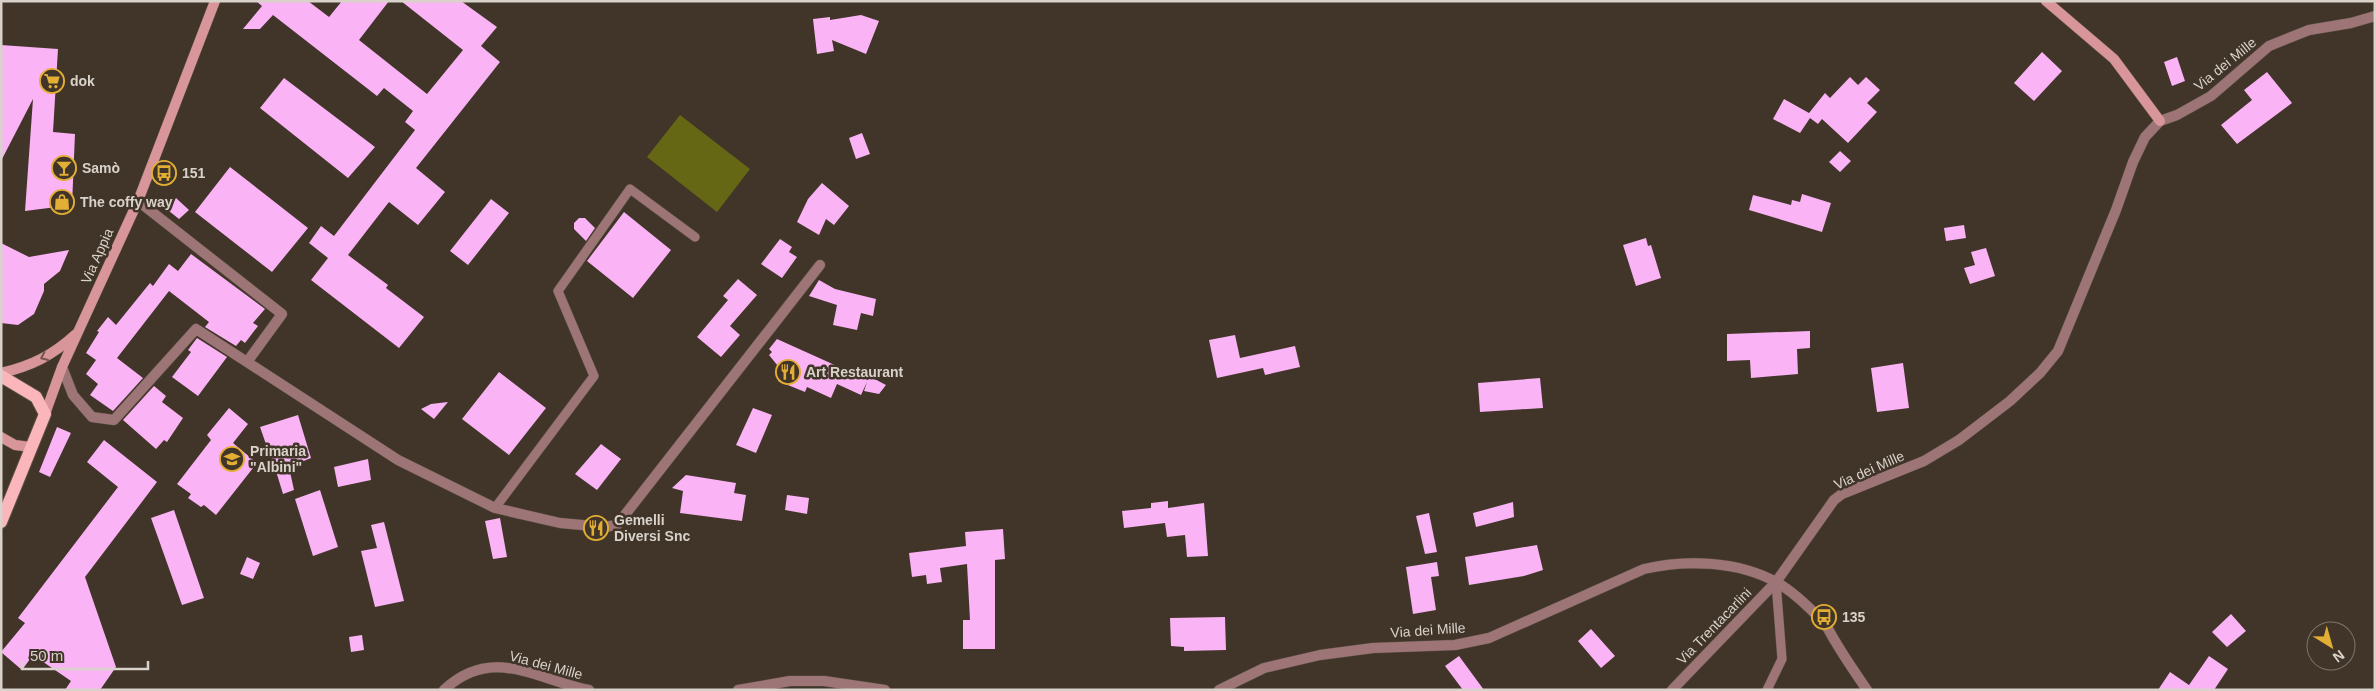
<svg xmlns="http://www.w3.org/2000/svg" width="2376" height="691" font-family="Arial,sans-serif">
<rect width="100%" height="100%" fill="#403528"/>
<!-- green -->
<path fill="#666714" d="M680,115L750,169L717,212L647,157Z"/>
<!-- building -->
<path fill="#fab3f4" d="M256,1H308L329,17L342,1H389L359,40L427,94L463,50L401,1H461L497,27L481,46L500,62L416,168L445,192L418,225L389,202L348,255L388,285L386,288L424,317L399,348L311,280L328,258L309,243L321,226L334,236L415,130L405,122L413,111L384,88L377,96L273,15L260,29H243L262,6Z
M861,15L879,21L866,54L832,40L834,51L817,54L813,19L830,17V20Z
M1,45L58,49L53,132L75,134L72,205L25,211L33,99L1,161Z
M2042,52L2062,71L2034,101L2014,83Z
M2177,57L2185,81L2172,86L2164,62Z
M2267,72L2292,103L2237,144L2221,125L2252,100L2244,90Z
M1850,77L1858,85L1866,77L1880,90L1867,103L1877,112L1848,143L1822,119L1818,124L1810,118L1800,133L1773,119L1784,99L1809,113L1825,93L1830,98Z
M284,78L375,147L348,178L260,108Z
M862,133L870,154L856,159L849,138Z
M1840,151L1851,161L1840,172L1829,162Z
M230,167L308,228L272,272L195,212Z
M822,183L849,206L834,225L826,219L819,235L797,222L808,199Z
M1802,194L1831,203L1822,232L1749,210L1753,195L1791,205L1792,200L1800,202Z
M176,198L189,210L179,219L169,211Z
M491,199L509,213L468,265L450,251Z
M624,212L671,250L633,298L587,261Z
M579,218H585L595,228L586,241L574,229V223Z
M1964,225L1966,238L1946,241L1944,228Z
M1646,238L1648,246L1651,245L1661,278L1636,286L1623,245Z
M780,239L792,247L789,252L797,257L782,278L761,264Z
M1,243L29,257L69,250L60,271L44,284V291L34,314L18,325L1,323Z
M1986,248L1995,276L1970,284L1964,268L1975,265L1971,252Z
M191,254L265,309L253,323L258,326L245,343L241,340L236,346L205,327L209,322L169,291L117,358L143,378L113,411L90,395L98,384L86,374L96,360L86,353L99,332L97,331L108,317L116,325L150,283L153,286L169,264L178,271Z
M738,279L757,295L730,326L740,335L721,357L697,337L728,300L723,296Z
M819,280L835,289L876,299L873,316L861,313L857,330L833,325L837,305L809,296Z
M1810,331V348L1797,349L1798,374L1751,378L1750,360L1727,361V334Z
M1235,335L1240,358L1295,346L1300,367L1265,375L1263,368L1217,378L1209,340Z
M197,338L227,357L198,396L172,377L191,352L188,350Z
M777,339L868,380L869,376L886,385L879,394L864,391L867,382L861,395L837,384L831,398L807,387L805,392L778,381L782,371L769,355L772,352L769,349Z
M1903,363L1909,408L1877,412L1871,368Z
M499,372L546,408L509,455L462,419Z
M1540,378L1543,408L1480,412L1478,383Z
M154,386L166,396L162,402L183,418L167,442L164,440L156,449L123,420Z
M448,402L434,419L421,409L431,404Z
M229,408L248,424L233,443L257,463L216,515L204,505L201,507L188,498L191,494L177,484L211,440L207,435Z
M753,408L772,415L756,453L736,445Z
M298,415L311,458L289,467L294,490L283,494L269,448L268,450L260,427Z
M57,427L71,433L50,477L39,472Z
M104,440L157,482L85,577L116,667L100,690H65L71,681L33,655L22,670L1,652L25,623L18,618L118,487L87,462Z
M601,444L621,459L597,490L575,474Z
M368,459L371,480L338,487L334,467Z
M686,475L736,483L734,493L746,495L742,521L680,513L683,491L672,488Z
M320,490L338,547L313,556L295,499Z
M787,495L809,498L807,514L785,510Z
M1168,501V508L1204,503L1208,556L1187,557L1185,535L1167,537L1165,523L1124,528L1122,511L1151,508V503Z
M1513,502L1514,517L1476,527L1473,513Z
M174,510L204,598L182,605L151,518Z
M1429,513L1437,552L1425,554L1416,516Z
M500,518L507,557L493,559L485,521Z
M384,522L404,601L375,607L361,551L377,548L371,525Z
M1003,529L1005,559L995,560V649H963V620H970L967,564L940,568L942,582L927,584L926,575L912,577L909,553L966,546L965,532Z
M1537,545L1543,570L1524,576L1469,585L1465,557Z
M247,557L260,563L253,579L240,574Z
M1437,562L1439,576L1431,577L1436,610L1413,614L1406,567Z
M2231,614L2246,631L2227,647L2212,632Z
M1225,617L1226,650L1184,651V647L1171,646L1170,618Z
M1591,629L1615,656L1601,668L1578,641Z
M362,635L364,650L351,652L349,637Z
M1459,656L1484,690H1463L1445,666Z
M2209,656L2228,669L2214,690H2158L2170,672L2189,685Z"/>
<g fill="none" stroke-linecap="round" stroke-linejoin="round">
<defs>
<path id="lane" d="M495,508L594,376L558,291L630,189L695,237
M1767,690L1782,659L1776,582"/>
<path id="street" d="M138,201L282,314L247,362L398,460L495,508L560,523L604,527L617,525L820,265
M62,367L73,395L92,417L114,420L196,329L247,362
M444,690C492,645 535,679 589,690
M738,690L790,681H824L885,690
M1219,690L1264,668L1320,655L1373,648L1455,645L1489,638L1644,569C1685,559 1738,561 1776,582C1792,591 1810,608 1823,622C1828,627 1831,635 1835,641C1845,658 1856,674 1867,690
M1672,690L1776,582L1834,500L1842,494L1924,461L1959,440L2010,401L2040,373L2058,351L2116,210L2133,162L2145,137L2160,121L2177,115L2211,96L2269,46L2309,30L2351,23L2375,16"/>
<path id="secondary" d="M2046,1L2114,59L2160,121
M1,373C32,366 53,355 76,334
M45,414L62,367L138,201L215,1
M1,437L15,445L31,447"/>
<path id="primary" d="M1,376L36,397L45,414L1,522"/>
</defs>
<!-- lane casing -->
<use href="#lane" stroke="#5c5145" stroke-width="10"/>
<!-- street casing -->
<use href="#street" stroke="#5c5145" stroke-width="11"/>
<!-- secondary casing -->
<use href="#secondary" stroke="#5c5145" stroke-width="11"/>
<!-- primary casing -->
<use href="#primary" stroke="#5c5145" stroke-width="14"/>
<!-- lane -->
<use href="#lane" stroke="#9e7577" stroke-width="9"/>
<!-- street -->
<use href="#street" stroke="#9e7577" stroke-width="10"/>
<!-- secondary -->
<use href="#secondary" stroke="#d8969b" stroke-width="10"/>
<!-- primary -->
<use href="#primary" stroke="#fab6ba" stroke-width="12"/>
</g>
<!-- one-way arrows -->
<defs><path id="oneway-chevron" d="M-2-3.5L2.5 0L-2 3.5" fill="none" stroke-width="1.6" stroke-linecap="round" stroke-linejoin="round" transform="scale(1.25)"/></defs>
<use stroke="#755750" href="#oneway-chevron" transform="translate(44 357) rotate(156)"/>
<!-- icons -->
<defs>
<symbol id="supermarket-ring" viewBox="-11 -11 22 22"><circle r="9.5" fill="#403528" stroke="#e3ae34" stroke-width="1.5"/><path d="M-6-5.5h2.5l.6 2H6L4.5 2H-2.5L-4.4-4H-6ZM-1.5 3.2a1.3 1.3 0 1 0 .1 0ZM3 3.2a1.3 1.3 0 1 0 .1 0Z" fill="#e3ae34"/></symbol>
<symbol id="bar-ring" viewBox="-11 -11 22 22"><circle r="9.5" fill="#403528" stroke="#e3ae34" stroke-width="1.5"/><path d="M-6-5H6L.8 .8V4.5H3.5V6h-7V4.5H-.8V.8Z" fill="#e3ae34"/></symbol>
<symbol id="bus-ring" viewBox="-11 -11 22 22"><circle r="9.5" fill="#403528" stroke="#e3ae34" stroke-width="1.5"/><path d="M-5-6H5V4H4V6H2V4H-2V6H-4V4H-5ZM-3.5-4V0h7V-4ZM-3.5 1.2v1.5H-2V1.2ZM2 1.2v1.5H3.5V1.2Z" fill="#e3ae34"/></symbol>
<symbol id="shop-ring" viewBox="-11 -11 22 22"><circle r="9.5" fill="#403528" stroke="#e3ae34" stroke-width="1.5"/><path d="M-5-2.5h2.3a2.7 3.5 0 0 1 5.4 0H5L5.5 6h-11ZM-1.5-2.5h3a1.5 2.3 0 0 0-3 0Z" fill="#e3ae34"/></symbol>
<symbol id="restaurant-ring" viewBox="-11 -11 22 22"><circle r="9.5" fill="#403528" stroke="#e3ae34" stroke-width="1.5"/><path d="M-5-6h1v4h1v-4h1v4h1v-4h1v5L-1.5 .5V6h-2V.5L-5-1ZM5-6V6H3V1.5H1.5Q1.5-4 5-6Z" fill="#e3ae34"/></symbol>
<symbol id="school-ring" viewBox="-11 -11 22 22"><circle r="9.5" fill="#403528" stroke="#e3ae34" stroke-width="1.5"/><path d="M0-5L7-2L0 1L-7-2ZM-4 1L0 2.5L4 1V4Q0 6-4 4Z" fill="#e3ae34"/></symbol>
</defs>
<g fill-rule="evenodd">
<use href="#supermarket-ring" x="38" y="67" width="28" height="28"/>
<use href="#bar-ring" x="50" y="154" width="28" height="28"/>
<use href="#bus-ring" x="150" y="159" width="28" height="28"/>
<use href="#shop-ring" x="48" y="188" width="28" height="28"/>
<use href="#restaurant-ring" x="774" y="358" width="28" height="28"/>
<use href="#school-ring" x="218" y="445" width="28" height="28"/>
<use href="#restaurant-ring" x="582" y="514" width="28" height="28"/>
<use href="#bus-ring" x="1810" y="603" width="28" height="28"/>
</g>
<g text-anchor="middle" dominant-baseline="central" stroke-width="5" stroke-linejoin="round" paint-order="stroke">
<!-- street labels -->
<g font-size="14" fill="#d9d2ca" stroke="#403528">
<text transform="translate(2225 64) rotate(-39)">Via dei Mille</text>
<text transform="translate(97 256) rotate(-66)">Via Appia</text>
<text transform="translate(1869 470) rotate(-24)">Via dei Mille</text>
<text transform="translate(1714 626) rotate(-46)">Via Trentacarlini</text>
<text transform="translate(1428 630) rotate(-4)">Via dei Mille</text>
<text transform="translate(546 665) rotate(15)">Via dei Mille</text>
</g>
<!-- poi labels -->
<g font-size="14" font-weight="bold" fill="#d9d2ca" stroke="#403528" text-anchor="start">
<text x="70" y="81">dok</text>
<text x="82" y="168">Samò</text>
<text x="182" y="173">151</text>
<text x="80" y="202">The coffy way</text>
<text x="806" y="372">Art Restaurant</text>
<text x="250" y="451">Primaria<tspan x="250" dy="16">"Albini"</tspan></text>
<text x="614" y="520">Gemelli<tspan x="614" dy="16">Diversi Snc</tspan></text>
<text x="1842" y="617">135</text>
</g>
</g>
<!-- border -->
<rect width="2376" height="691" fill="none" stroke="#d9d2ca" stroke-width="5"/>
<!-- north arrow -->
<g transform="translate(2331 646) rotate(143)"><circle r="24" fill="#403528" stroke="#7d7469"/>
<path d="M0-4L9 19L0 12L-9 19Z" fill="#e3ae34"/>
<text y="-8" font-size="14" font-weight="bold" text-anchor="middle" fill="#d9d2ca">N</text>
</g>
<!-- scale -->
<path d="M22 661v8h126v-8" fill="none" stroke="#d9d2ca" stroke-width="2.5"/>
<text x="30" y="661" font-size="15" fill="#d9d2ca" stroke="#403528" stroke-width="4" paint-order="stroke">50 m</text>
</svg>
